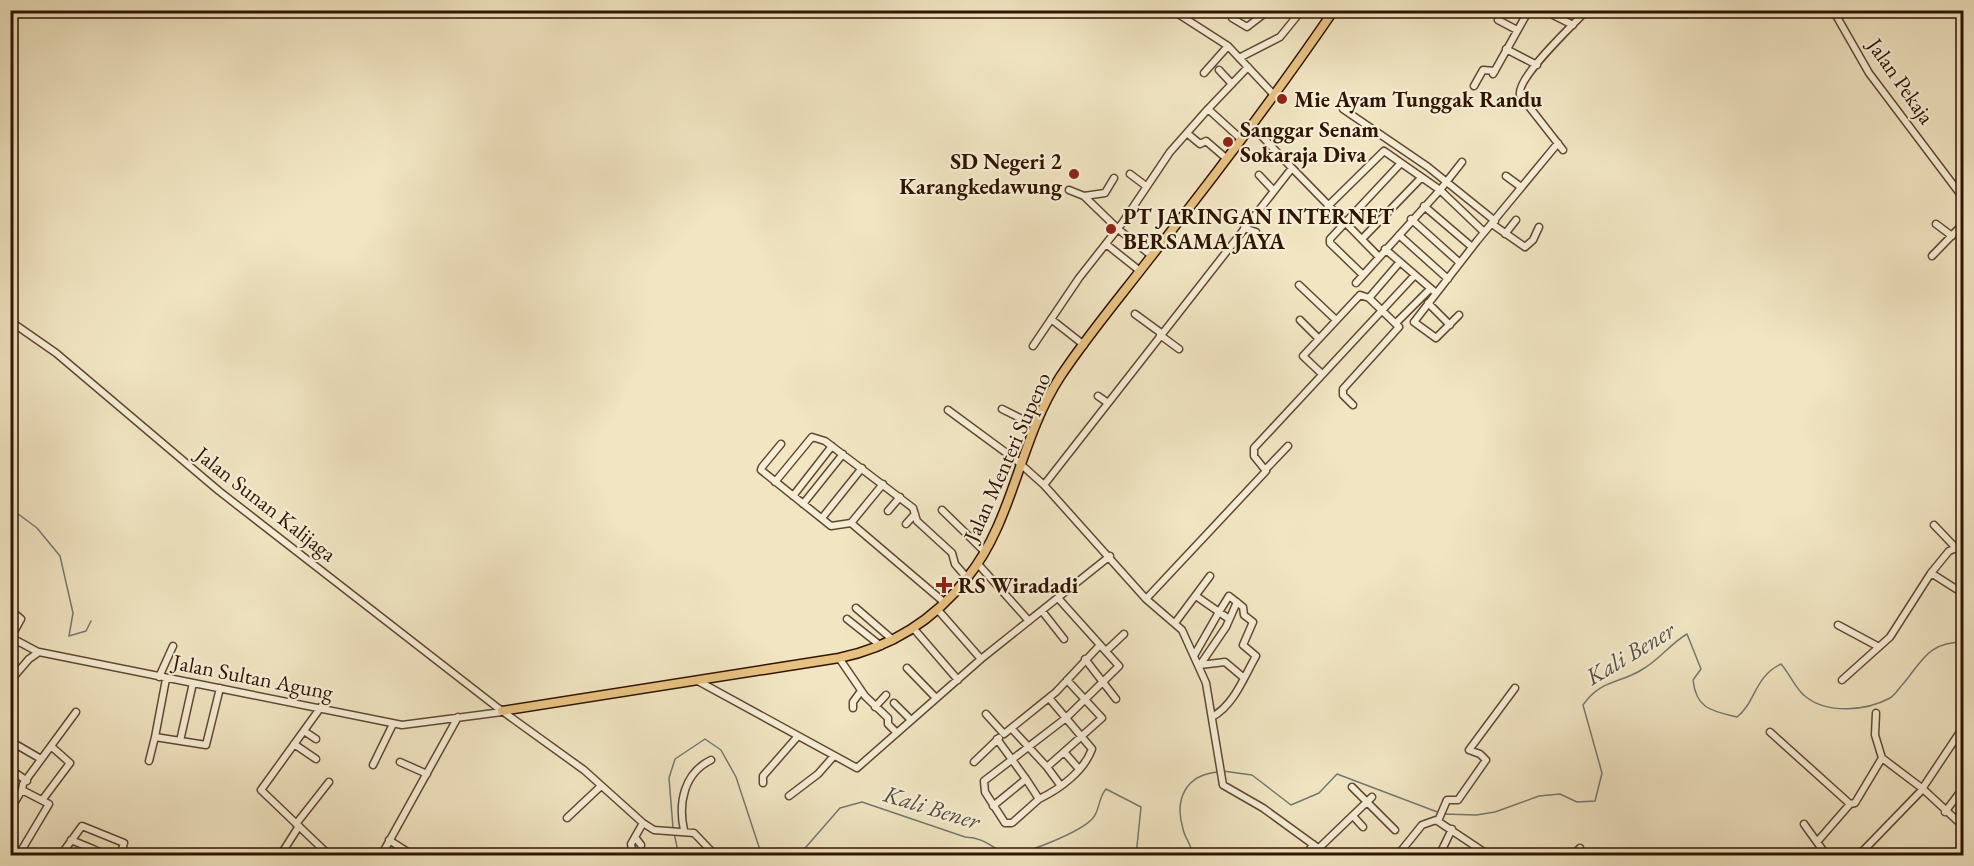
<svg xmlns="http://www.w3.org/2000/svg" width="1974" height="866" font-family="'EB Garamond',serif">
<rect width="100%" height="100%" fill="#f1e5c2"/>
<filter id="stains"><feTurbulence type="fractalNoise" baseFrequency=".00333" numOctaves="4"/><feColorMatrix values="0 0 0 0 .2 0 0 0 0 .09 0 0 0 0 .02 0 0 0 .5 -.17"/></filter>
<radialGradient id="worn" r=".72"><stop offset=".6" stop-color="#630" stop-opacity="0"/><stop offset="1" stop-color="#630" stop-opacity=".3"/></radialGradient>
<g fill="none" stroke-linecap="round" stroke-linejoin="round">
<!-- stream -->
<path stroke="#727972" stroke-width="1.5" d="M10,508L37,528L60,556L73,613L69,636L86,631L91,621
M1223,771L1252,775L1291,805L1319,793L1337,774L1440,813
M1444,814L1476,815L1495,812L1539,796L1560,794L1577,802L1595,801L1602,773L1583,705C1601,679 1620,684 1643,669C1660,659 1670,644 1687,634L1701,669L1693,680C1696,709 1712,711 1737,717C1756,702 1754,677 1781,664C1790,674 1796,690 1806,697C1828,714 1866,711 1890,698C1895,695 1899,688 1903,684C1923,660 1928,642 1964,642
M673,828L669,778L675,759L705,739L721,750L736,777L762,856
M674,833L679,856
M794,856L806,847L840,808L862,802L965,837C989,838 993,851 1008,853C1024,856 1082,831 1093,818C1100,810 1098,798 1106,789L1141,807L1136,856
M1192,856C1193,846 1185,839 1183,829C1174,799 1186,774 1219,772"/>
<defs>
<path id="minor" d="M1172,10L1228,46L1274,95
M1232,10V18L1247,27L1269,10
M1543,10L1573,25
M1833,10L1869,73L1964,199
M1498,20L1517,30
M1506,49L1537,65
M1239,58L1280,37L1297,16
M1219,70L1232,84
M1204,73L1228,46
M1493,74L1529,10
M1474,86L1483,70L1495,71
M1343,109L1428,167L1495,221
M1253,127L1292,168
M1188,134L1200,144L1206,141L1227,159
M1241,139L1208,109L1248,67
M1563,150L1520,95C1516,78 1573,25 1587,10
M1462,162L1440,190L1484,232
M1130,174L1146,186
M1259,175L1274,191
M1506,176L1521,187
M1069,190L1084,196L1118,229L1152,256
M1084,196L1105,193L1114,178
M1328,206L1384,151L1440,190L1356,283
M1424,206L1472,247
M1411,219L1460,263
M1492,224L1525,247L1533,240L1539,227
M1936,224L1952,236
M1244,228L1256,232
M1505,234L1516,220
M1399,235L1448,279
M1362,239L1421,178
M1106,244L1140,271
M1385,249L1436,293
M1932,256L1964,223
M1362,274L1330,243V239L1401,163
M1299,285L1336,320
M1369,298L1399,263
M1428,303L1450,325
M1135,314L1161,333
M1459,315L1436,338L1414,322L1477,241L1558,143
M1051,319L1084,345
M1300,320L1319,339
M10,321L56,353L219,491L498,708L584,770L643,823L654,830L694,833L716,856
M1396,323L1430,289
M1160,335L1179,349
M1033,346L1079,278L1123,222L1170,152L1208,109
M1322,374L1303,356L1360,295L1369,298L1399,327L1343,389V395L1353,405
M1098,396L1108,403
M1002,409L1036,426
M948,410L1016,460L1044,485L1146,599L1182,630L1206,683L1223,785L1263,808L1329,856
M781,444L762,467L761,470L831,526L851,523L945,603
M1266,469L1288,446
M775,482L812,437L825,441L913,508L917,521L952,553L955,564L967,578
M1044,485L1292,168L1378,256
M793,496L832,446
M803,504L843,454
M942,510L985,552
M888,511L900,497
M822,518L862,468
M851,523L883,484
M906,524L915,514
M1934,525L1955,547
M1964,545L1949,551L1931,573L1964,594
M978,564L1029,621
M1196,596L1219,612L1229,596L1243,607L1244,615L1253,622L1243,645L1256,656C1244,677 1234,705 1212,717
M1146,599L1266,471L1254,456V448L1414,276
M856,608L893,640
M938,610L981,659
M1042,611L1064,639
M847,619L881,646
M1175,623L1210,576
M1838,625L1879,647
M914,629L958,680
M10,637L38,652
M11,637L21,619L14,613
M1106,651L1124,634
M1195,654L1219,612L1229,619
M839,658L865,696L888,718V724L897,733
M1085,659L1116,699
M1200,665L1226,627L1237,602
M1200,665L1225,662L1244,678
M907,668L936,698
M159,677L173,646
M166,679L155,737L206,745L220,688
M1842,680L1890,637L1931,573
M10,681L29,659L39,652L402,725L502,712
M698,681L857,768L981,659L1110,556
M894,703L911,720
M321,707L261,790L330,856
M875,707L886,695
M853,708V702L861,691
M1876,713L1875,735L1882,758
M986,714L1004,734L1056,692L1100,645
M1012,729L1047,767L1102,718L1067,680
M304,731L316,739
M1770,732L1850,804L1855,803L1882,758L1923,789L1964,827
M10,741L41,759
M180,741L193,683
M294,744L316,759
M1065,753L1079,769
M149,761L155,737
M400,762L427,774
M974,762L999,738
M373,765L393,724
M1047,767L1061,786
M10,769L27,781
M1026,779L1039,799L1012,823H1005L985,792L984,781L1066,718L1119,666L1058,598
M763,783V776L798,736
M1352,787L1395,830
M789,796L818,774L833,757
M43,799L70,763L52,747
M1039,799C1060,789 1084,771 1092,749L1049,698
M993,806L1026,779L997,739
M10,810L22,790
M1945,812L1964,787
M1353,816L1363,827
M567,818L601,786
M1438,821L1447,800H1458L1486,760L1480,754L1469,750L1515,688
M296,824L329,782
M1804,824L1827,856
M684,830C678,803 684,773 711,760
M635,837L641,845
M71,840L93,849
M389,840L414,856
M1817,842L1850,804
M1319,848L1372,797
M633,855L631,844L643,823
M18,856L49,804L22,790L23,784L76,712
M67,856L63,852L82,826L124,843L120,856
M89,856L93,849L108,856
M280,856L299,826
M381,856L458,717
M1306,856L1313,844
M1397,856L1422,825L1436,820L1490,856
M1439,856L1452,829
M1572,856L1580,848
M1858,856L1920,792L1964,726"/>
<path id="major" d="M502,711L839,658C892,647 934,620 967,578C1014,520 1019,440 1060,377C1087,336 1120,297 1150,258C1214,177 1276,95 1334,10"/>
</defs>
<!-- minor casing -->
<use href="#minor" stroke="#604832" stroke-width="9"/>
<!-- major casing -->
<use href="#major" stroke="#301402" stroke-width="11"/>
<!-- minor -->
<use href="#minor" stroke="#f6eed7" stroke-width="6"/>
<!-- major -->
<use href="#major" stroke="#e8c281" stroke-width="8"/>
</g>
<!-- markers -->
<g fill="#8f2418" stroke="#f6eed7" stroke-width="2">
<circle cx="1282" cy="99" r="6"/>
<circle cx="1228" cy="142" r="6"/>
<circle cx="1074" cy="174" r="6"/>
<circle cx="1111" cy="229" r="6"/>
<path d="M941 576h6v6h6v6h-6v6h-6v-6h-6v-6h6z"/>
</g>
<g text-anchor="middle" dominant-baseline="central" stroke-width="4.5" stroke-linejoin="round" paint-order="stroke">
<!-- street labels -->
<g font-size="22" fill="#301402" stroke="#f6eed7">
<text transform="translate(1901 81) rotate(55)">Jalan Pekaja</text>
<text transform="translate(1007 457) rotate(-66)">Jalan Menteri Supeno</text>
<text transform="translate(266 504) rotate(38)">Jalan Sunan Kalijaga</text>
<text transform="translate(253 677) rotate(11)">Jalan Sultan Agung</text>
</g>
<!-- poi labels -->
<g font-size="22" font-weight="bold" fill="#301402" stroke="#f6eed7" text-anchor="start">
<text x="1294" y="99">Mie Ayam Tunggak Randu</text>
<text x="1240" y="129">Sanggar Senam<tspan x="1240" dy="25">Sokaraja Diva</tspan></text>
<text x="1062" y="161" text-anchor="end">SD Negeri 2<tspan x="1062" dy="25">Karangkedawung</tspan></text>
<text x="1123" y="216">PT JARINGAN INTERNET<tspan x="1123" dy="25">BERSAMA JAYA</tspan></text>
<text x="958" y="585">RS Wiradadi</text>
</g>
<!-- water labels -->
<g font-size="24" font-style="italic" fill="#564f43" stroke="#f6eed7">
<text transform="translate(1630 653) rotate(-31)">Kali Bener</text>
<text transform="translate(932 807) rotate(17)">Kali Bener</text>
</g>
</g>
<!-- margin -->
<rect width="1974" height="866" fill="none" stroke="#f1e5c2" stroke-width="36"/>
<rect x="12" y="12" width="1950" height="842" fill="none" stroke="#301402" stroke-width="3"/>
<rect x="18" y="18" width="1938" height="830" fill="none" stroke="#301402" stroke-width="1.5"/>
<rect width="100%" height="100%" filter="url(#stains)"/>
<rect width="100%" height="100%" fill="url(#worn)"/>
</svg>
